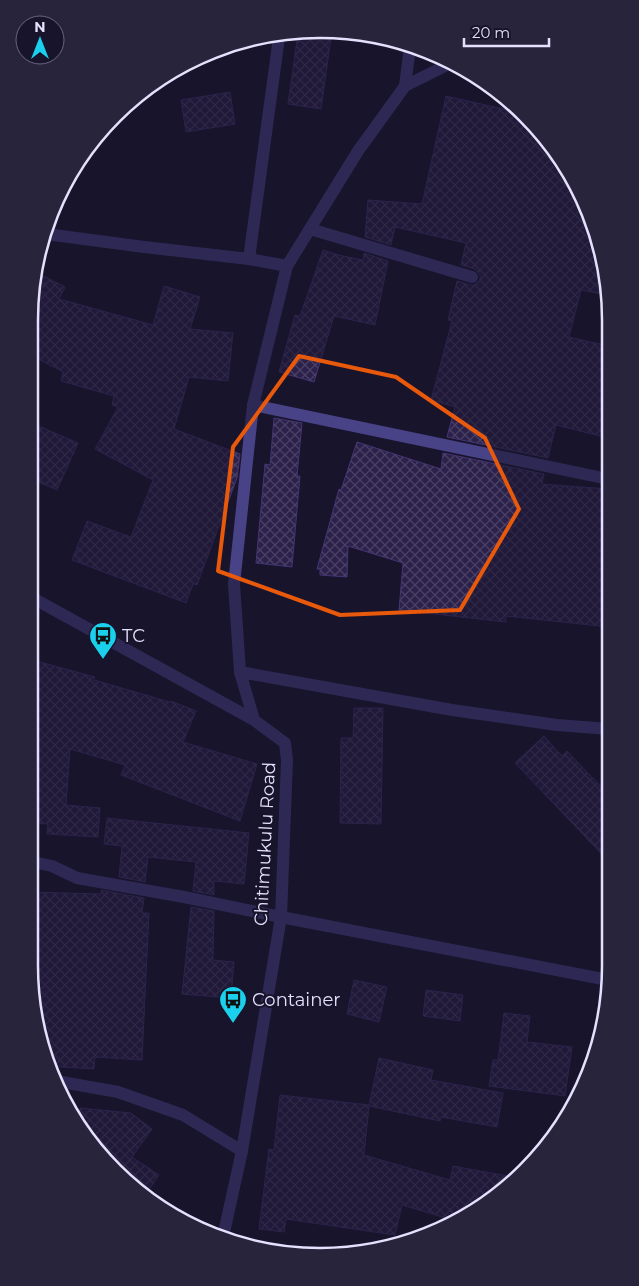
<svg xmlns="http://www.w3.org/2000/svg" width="639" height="1286" font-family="Montserrat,sans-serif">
<defs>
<pattern id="building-cross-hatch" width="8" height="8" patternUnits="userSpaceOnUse" patternTransform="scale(1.25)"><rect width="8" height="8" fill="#2b214a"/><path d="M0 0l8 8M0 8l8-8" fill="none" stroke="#4a4165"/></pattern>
</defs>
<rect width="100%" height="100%" fill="#18142b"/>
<!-- building -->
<path fill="url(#building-cross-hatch)" stroke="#443574" d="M320,29L332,31L321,109L288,104L298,33Z
M230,92L235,124L186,132L181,100Z
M446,96L521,113L550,142L588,208L608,281V295L581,290L569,337L608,346V438L556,425L548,458L447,437L455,407L431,400L452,321L448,320L457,281L470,285H474L480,280V275L475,269L461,265L466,243L395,227L391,245L365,237L368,200L422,204Z
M323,250L338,255L363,260L364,253L388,261L375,325L334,316L314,382L279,372L295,315L300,316Z
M38,273L65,287L59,299L153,325L164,286L200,297L190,329L233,333L228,381L189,377L174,429L240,454L237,478L197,585L193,584L186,603L72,560L87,521L131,537L153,480L95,449L118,407L112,405L114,396L61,381L63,372L29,354V319Z
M274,418L302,423L297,476H300L292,567L256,563L265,464L270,465Z
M29,422L78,443L57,490L29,478Z
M357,442L441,469L443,453L544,474L542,484L608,489L609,627L506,616V622L399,610L403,563L348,546L347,577L320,575V569H317L339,489L341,490Z
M29,659L95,677L94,680L170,702L171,701L196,711L183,742L257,764L240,821L121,775L125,765L70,749L66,805L100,808L98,837L47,834L48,824L29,823Z
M354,708H383L381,824L340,823L341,738H353Z
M544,736L562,756L567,751L610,796V863L515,763Z
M107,818L249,833L244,884L214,881V895L193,891L196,862L148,857L145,882L119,877L122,846L104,844Z
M101,890L144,898L142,913H149L142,1060L95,1057L94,1069L47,1066L45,1062L46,1037L40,1036L29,966V892L101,894Z
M191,907L214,911L213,960L234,962L231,998L182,994Z
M354,980L387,987L379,1022L347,1014Z
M426,990L463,995L460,1021L423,1016Z
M504,1013L530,1016L527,1042L572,1047L565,1096L489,1086L493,1060H498Z
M379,1058L433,1070L431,1080L503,1093L497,1127L441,1117L440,1121L369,1106L364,1155L450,1180L453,1166L513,1177L456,1221L402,1205L395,1235L286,1219L284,1232L259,1229L269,1149L274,1150L280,1095L369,1105Z
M80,1108L131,1113L152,1129L132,1157L159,1175L146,1194L89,1144L78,1123Z"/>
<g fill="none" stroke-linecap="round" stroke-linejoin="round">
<!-- service -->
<path stroke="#484286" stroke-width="12" d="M46,234L144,247L249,259L287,266
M249,259L279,37"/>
<!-- minor -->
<path stroke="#484286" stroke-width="12" d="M405,86L410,47
M310,229L472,277
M253,405L608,479
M240,672L452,710L557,725L609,729
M29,861L52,866L77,878L184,897L281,917L608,980
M56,1081L118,1092L183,1115L242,1151
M260,1251L266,1252"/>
<!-- tertiary -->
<path stroke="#484286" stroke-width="12" d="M29,596L254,720L285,743L287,760L281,917L242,1151L223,1237
M254,720L240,672L234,584L253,405L287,266L358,151L405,86L451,63"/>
</g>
<!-- marked area -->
<path d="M0 0H639V1286H0ZM299,356L396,377L485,438L519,509L460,610L340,615L218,571L233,447Z" fill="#18142b" fill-opacity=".55" fill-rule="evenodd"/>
<path fill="none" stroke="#e8590c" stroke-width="4" stroke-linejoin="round" d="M299,356L396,377L485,438L519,509L460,610L340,615L218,571L233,447Z"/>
<!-- icons -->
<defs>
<symbol id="bus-pin" viewBox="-11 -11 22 30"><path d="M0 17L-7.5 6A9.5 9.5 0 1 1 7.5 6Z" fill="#1bd0ed" stroke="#18142b"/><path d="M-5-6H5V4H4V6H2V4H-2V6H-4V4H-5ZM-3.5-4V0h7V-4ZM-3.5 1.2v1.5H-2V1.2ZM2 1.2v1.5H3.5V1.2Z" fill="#111"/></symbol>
</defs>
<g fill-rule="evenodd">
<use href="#bus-pin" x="87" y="620" width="32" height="43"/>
<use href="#bus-pin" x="217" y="984" width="32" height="43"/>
</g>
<g text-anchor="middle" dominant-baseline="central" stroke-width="4" stroke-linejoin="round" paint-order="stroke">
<!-- poi labels -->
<g font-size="18" fill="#e4e0fd" stroke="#18142b" text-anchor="start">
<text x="122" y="636">TC</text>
<text x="252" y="1000">Container</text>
</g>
<!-- street labels -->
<g font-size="18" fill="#e4e0fd" stroke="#18142b">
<text transform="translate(265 844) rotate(-87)">Chitimukulu Road</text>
</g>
</g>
<!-- crop -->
<path d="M0 0H639V1286H0ZM320 38H320A282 282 0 0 1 602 320V966A282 282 0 0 1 320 1248H320A282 282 0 0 1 38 966V320A282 282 0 0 1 320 38Z" fill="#28243c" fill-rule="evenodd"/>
<path fill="none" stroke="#e4e0fd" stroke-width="2.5" d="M320 38H320A282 282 0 0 1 602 320V966A282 282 0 0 1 320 1248H320A282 282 0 0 1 38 966V320A282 282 0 0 1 320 38Z"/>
<!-- north arrow -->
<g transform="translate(40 40)"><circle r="24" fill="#18142b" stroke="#6a667f"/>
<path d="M0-4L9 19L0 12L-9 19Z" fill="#1bd0ed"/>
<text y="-8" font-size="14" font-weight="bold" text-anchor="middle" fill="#e4e0fd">N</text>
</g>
<!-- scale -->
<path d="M464 38v8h85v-8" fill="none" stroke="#e4e0fd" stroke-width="2.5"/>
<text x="472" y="38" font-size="15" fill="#e4e0fd" stroke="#18142b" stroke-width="4" paint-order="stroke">20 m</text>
</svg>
